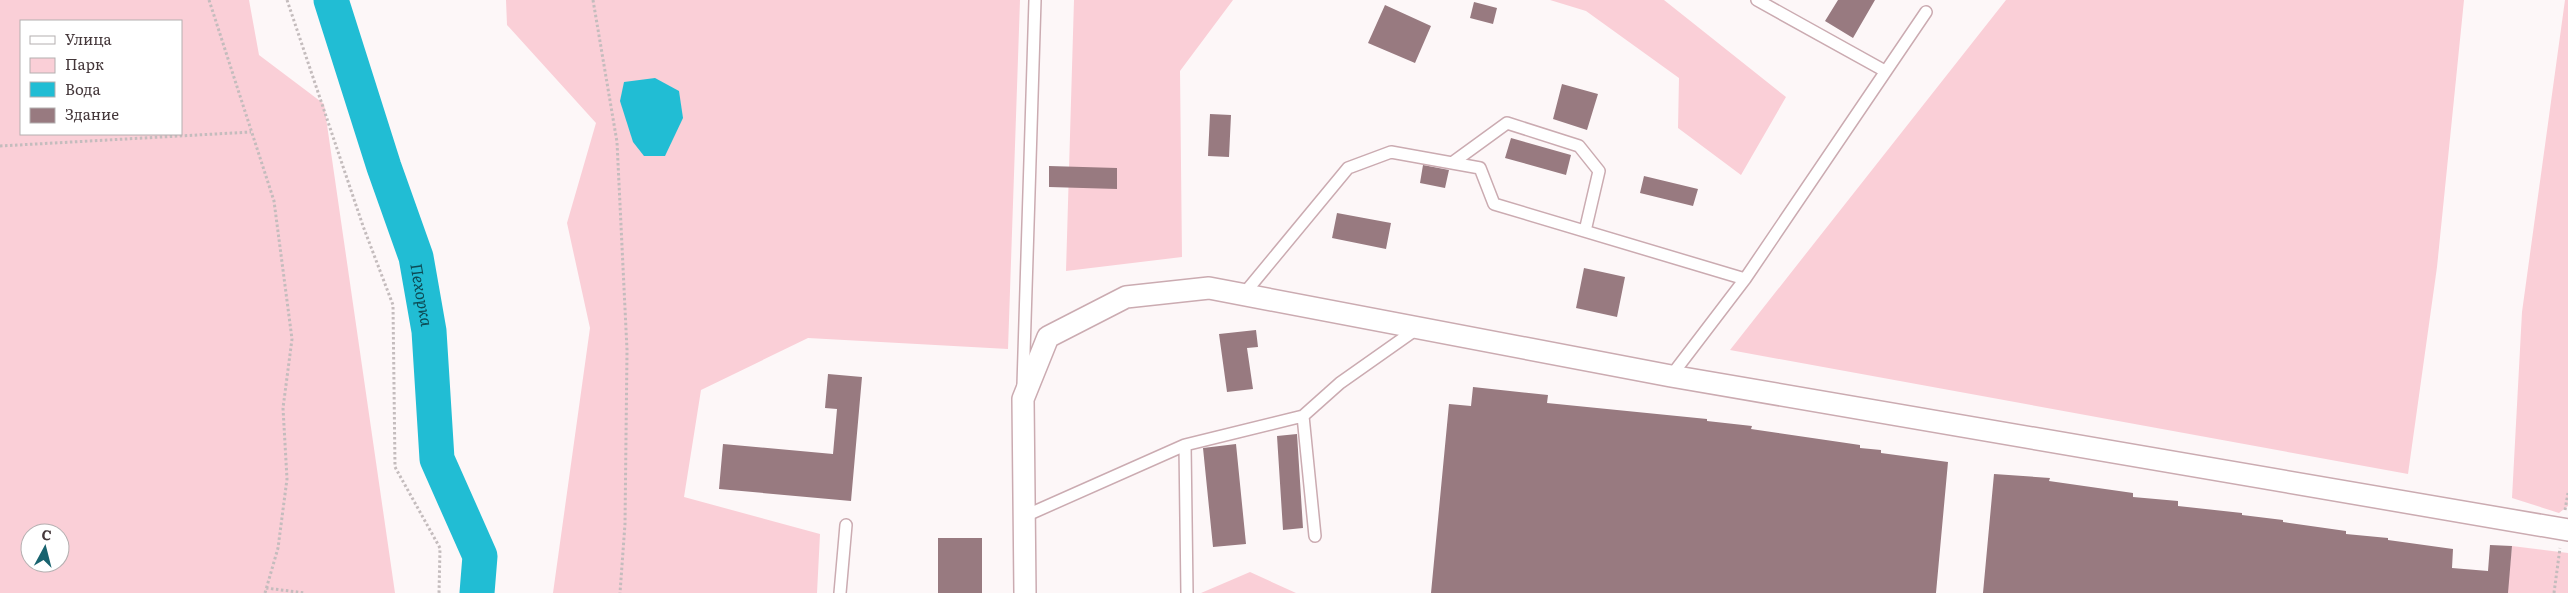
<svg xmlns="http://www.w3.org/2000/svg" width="2568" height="593" font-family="Literata,serif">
<rect width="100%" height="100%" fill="#fdf7f8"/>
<!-- green -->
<path fill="#facfd7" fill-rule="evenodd" d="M0,0H249L259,55L324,104L395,593H0ZM21,21H181V134H21ZM30,533H60V563H30Z
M506,0H1020L1008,349L808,338L701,390L684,497L820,534L817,593H553L590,328L567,223L596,123L507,25Z
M1074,0H1233L1180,71L1182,257L1066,271Z
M1550,0H1664L1786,97L1741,175L1678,128L1679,78L1586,11Z
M2006,0H2464L2437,267L2408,474L1730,350Z
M2565,0H2568V506L2559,513L2512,498L2522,312Z
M2512,546L2568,553V593H2507Z
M1250,572L1296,593H1201Z"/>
<!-- water -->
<path fill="#21bdd4" d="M655,78L679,91L683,118L665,156H644L633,142L620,101L624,82Z"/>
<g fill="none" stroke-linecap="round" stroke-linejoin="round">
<!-- river -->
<path stroke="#21bdd4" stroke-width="35" id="s1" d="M331,0L384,167L416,257L429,331L437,459L480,556L477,593"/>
</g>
<!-- building -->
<path fill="#987a80" d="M1838,0H1875L1853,38L1825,21Z
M1474,2L1497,8L1493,24L1470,18Z
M1385,5L1431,26L1415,63L1368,43Z
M1562,84L1598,94L1587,130L1553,119Z
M1210,114L1231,115L1229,157L1208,156Z
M1511,138L1571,155L1566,175L1505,158Z
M1423,165L1449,170L1445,188L1420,183Z
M1049,166L1117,168V189L1049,187Z
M1644,176L1698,189L1693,206L1640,193Z
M1337,213L1391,223L1386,249L1332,238Z
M1584,268L1625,277L1617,317L1576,308Z
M1256,330L1258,347L1247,348L1253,389L1227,392L1219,334Z
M828,374L862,377L851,501L719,489L723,444L833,454L837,409L825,408Z
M1473,387L1548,395L1547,403L1707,419V421L1752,426L1751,429L1860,445V448L1881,450V453L1948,462L1936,593H1431L1449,404L1471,406Z
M1297,434L1303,528L1283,530L1277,436Z
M1236,444L1246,544L1213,547L1203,448Z
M1994,474L2050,478L2049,481L2133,493V497L2178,501V506L2242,513V515L2283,520V522L2346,531V534L2388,538V540L2453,549L2452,568L2488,571L2490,545L2512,546L2508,593H1983Z
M938,538H982V593H938Z"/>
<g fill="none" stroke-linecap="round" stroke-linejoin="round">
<defs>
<path id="service" d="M1757,0L1885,71
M1452,163L1507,123L1579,146L1599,171L1585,231
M1243,295L1348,168L1391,152L1480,168L1494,204L1745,279
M1671,376L1745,279L1926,12
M1023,385L1035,0
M1185,445L1187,593
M1025,516L1185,445L1303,416
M1315,536L1303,416L1340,383L1418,328
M840,593L846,525"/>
<path id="minor" d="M1025,593L1023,399L1048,337L1126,297L1209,288L1671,376L2568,530"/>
</defs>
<!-- service casing -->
<use href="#service" stroke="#cbabb1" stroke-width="14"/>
<!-- minor casing -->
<use href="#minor" stroke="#cbabb1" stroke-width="24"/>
<!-- path -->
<path stroke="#c4bcbd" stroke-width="3" stroke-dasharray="2.5 2.5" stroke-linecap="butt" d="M209,0L274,201L292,339L283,408L287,479L278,548L265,593
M287,0L363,226L393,305L395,467L440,548L439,593
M593,0L617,142L627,350L625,524L620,593
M0,146L251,132
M2565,510L2568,493
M266,588L305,593
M2554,593L2560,548"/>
<!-- service -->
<use href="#service" stroke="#fff" stroke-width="11"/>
<!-- minor -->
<use href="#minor" stroke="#fff" stroke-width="21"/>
</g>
<g text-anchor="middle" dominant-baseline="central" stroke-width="5" stroke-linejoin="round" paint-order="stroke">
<!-- water labels -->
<g font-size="16" font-style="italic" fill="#0d4b55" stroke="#fff">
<text stroke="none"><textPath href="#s1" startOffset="309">Пехорка</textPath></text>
</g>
</g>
<!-- legend -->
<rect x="20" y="20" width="162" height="115" fill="#ffffff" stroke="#b4afb0"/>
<rect x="30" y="36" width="25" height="8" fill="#ffffff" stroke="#b4afb0"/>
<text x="65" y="45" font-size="15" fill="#44373a">Улица</text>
<rect x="30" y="58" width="25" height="15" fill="#facfd7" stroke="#b4afb0"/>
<text x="65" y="70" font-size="15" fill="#44373a">Парк</text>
<rect x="30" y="82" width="25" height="15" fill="#21bdd4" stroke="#b4afb0"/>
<text x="65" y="95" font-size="15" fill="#44373a">Вода</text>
<rect x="30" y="108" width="25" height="15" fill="#987a80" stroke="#b4afb0"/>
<text x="65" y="120" font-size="15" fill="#44373a">Здание</text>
<!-- north arrow -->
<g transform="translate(45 548) rotate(7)"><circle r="24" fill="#ffffff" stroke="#b4afb0"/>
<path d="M0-4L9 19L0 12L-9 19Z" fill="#18636f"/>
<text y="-8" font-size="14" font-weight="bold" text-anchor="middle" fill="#44373a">С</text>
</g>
</svg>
